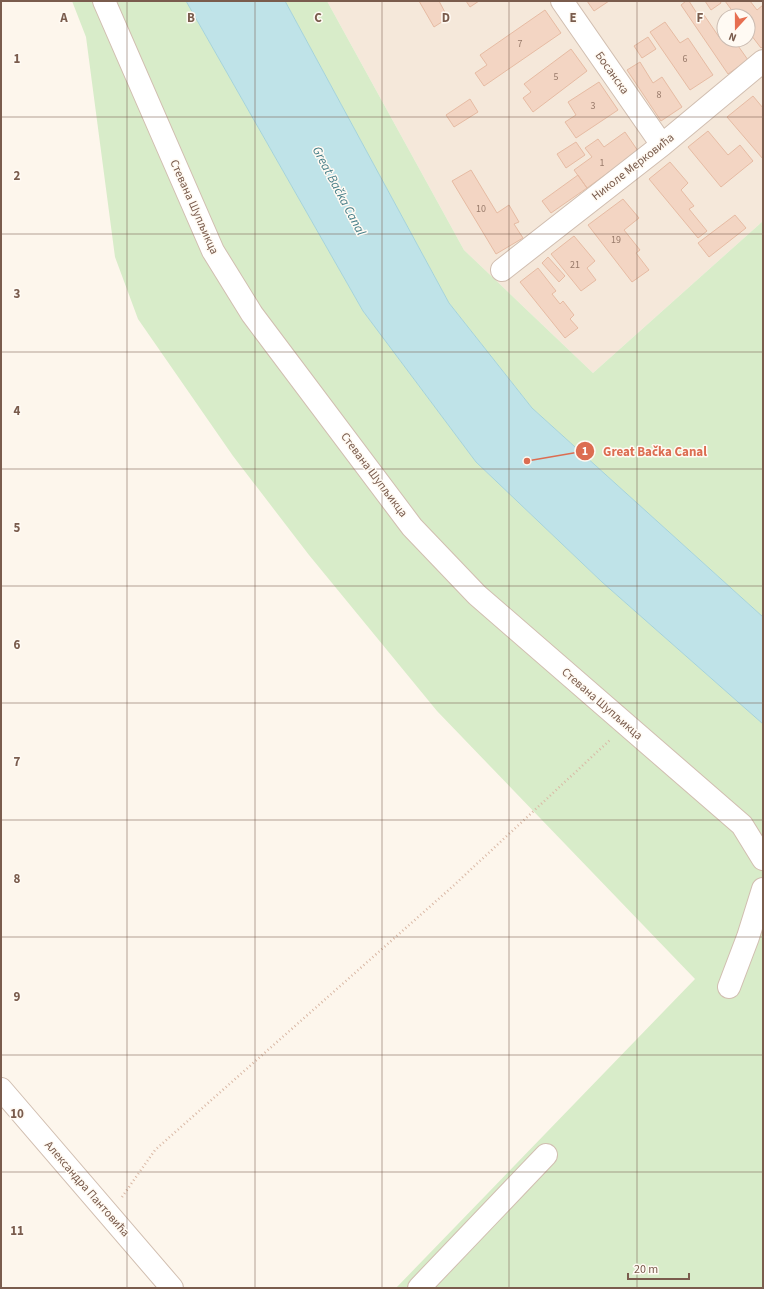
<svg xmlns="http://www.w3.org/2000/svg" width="764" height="1289" font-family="'Source Sans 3',sans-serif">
<rect width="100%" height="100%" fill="#fdf6ec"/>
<!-- residential -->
<path fill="#f5e8da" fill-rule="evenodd" d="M327,1H763V221L593,373L464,250ZM724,16H748V40H724Z"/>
<!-- green -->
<path fill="#d8ecc9" d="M72,1H186L363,311L476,462L602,582L763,724V1288H396L695,979L437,711L309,555L233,456L138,319L115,257L86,37Z
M285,1H327L464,250L593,373L763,221V617L532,408L449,303Z"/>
<!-- water -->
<path fill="#bfe3e8" stroke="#a5d3da" d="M186,1H285L449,303L532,408L763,617V724L602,582L476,462L363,311Z"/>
<!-- building -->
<path fill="#f3d5c3" stroke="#e6bba3" d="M419,1H439L448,18L434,27Z
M466,1H479L470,7Z
M587,1H609L594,11Z
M686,1H689L698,15L702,12L719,37L724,34V40H734L748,60L728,74L681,5Z
M705,1H720L721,3L711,10Z
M725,1H750L757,10L763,5V46L761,48L748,31V16H736Z
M545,10L561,33L484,86L475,73L487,65L480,55Z
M665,22L680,43L688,38L713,75L690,90L650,32Z
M648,37L656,49L642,58L634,46Z
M571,49L587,71L533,112L523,98L531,92L524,84Z
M640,62L653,83L662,77L682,107L661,121L627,70Z
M599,82L618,110L576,138L565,122L576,115L568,102Z
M753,96L763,108V159L727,117Z
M470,99L478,112L454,127L446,115Z
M708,131L728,155L740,145L753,161L721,187L688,147Z
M625,132L638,151L587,188L574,170L592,157L585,148L598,139L604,147Z
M576,142L585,155L566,168L557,154Z
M670,162L688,183L681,190L694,206L689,209L707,231L698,238L649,179Z
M471,170L497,213L509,205L519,222L514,224L523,238L496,254L452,181Z
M578,175L587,188L551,213L542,201Z
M623,199L639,218L624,230L640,250L636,253L649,270L632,282L588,225Z
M735,215L746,228L709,257L698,243Z
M574,236L595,261L587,268L596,280L581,291L551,254Z
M548,257L565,276L559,282L542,263Z
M538,268L556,291L552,294L560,304L563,301L574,315L570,319L578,328L565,338L520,282Z"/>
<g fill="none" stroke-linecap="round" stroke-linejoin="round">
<defs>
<path id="minor" d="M104,1L213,251L252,314L412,527L477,595L742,825L763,859
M562,1L662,145
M502,270L662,145L763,61
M729,987L748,937L763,889
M1,1089L172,1288
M419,1288L546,1155"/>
</defs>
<!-- minor casing -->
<use href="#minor" stroke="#d1beb0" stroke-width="24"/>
<!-- path -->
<path stroke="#d9b8a5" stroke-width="2.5" stroke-dasharray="1 3" stroke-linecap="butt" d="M122,1197L155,1150L452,887L611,739"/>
<!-- minor -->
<use href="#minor" stroke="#fff" stroke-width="22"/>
</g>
<!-- grid -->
<path fill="none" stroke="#7a5c4d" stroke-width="1" stroke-opacity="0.55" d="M127,1V1288M255,1V1288M382,1V1288M509,1V1288M637,1V1288M1,117H763M1,234H763M1,352H763M1,469H763M1,586H763M1,703H763M1,820H763M1,937H763M1,1055H763M1,1172H763"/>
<g text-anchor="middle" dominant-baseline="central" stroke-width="3" stroke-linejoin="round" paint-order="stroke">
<!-- number labels -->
<g font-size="10" fill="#987a6a">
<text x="520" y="44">7</text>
<text x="685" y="59">6</text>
<text x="556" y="77">5</text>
<text x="659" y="95">8</text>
<text x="593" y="106">3</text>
<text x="602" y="163">1</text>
<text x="481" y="209">10</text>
<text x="616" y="240">19</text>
<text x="575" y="265">21</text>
</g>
<!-- street labels -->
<g font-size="12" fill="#7a5c4d" stroke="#fffaf3">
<text transform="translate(612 73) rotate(55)">Босанска</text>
<text transform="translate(633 167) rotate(-38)">Николе Мерковића</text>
<text transform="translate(194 207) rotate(66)">Стевана Шупљикца</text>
<text transform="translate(374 475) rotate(53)">Стевана Шупљикца</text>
<text transform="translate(602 704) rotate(41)">Стевана Шупљикца</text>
<text transform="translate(87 1189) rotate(49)">Александра Пантовића</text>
</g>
<!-- water labels -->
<g font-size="13" font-style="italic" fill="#437c86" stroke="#fffaf3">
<text transform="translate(339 191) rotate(62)">Great Bačka Canal</text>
</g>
</g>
<g font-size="13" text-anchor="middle" font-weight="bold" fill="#7a5c4d" stroke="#fffaf3" stroke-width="3" stroke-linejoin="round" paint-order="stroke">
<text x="64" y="22">A</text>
<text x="191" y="22">B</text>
<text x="318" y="22">C</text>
<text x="446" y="22">D</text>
<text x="573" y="22">E</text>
<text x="700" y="22">F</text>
<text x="17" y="63">1</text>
<text x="17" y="180">2</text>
<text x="17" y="298">3</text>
<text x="17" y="415">4</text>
<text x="17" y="532">5</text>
<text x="17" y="649">6</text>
<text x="17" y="766">7</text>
<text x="17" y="883">8</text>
<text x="17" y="1001">9</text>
<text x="17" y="1118">10</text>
<text x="17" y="1235">11</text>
</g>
<!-- callouts -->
<path fill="none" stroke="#dc6d51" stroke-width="1.5" d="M527 461L585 451"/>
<g fill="#dc6d51" stroke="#fffaf3" stroke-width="1.5">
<circle cx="527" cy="461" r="4"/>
<circle cx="585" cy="451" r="10"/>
</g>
<g font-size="12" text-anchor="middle" font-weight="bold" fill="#fff">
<text x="585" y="455">1</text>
</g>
<g font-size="13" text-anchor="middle" font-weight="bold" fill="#dc6d51" stroke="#fffaf3" stroke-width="3" stroke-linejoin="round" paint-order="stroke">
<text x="655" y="456">Great Bačka Canal</text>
</g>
<!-- border -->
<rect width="764" height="1289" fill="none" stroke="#7a5c4d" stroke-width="4"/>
<!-- north arrow -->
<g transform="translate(736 28) rotate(201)"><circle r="19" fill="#fffaf3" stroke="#cabbb1"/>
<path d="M0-3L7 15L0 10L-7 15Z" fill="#e76f51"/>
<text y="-6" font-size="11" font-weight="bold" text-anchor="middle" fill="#7a5c4d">N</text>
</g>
<!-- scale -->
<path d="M628 1273v6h61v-6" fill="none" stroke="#7a5c4d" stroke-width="2"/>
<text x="634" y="1273" font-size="12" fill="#7a5c4d" stroke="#fffaf3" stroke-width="3" paint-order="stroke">20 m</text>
</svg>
